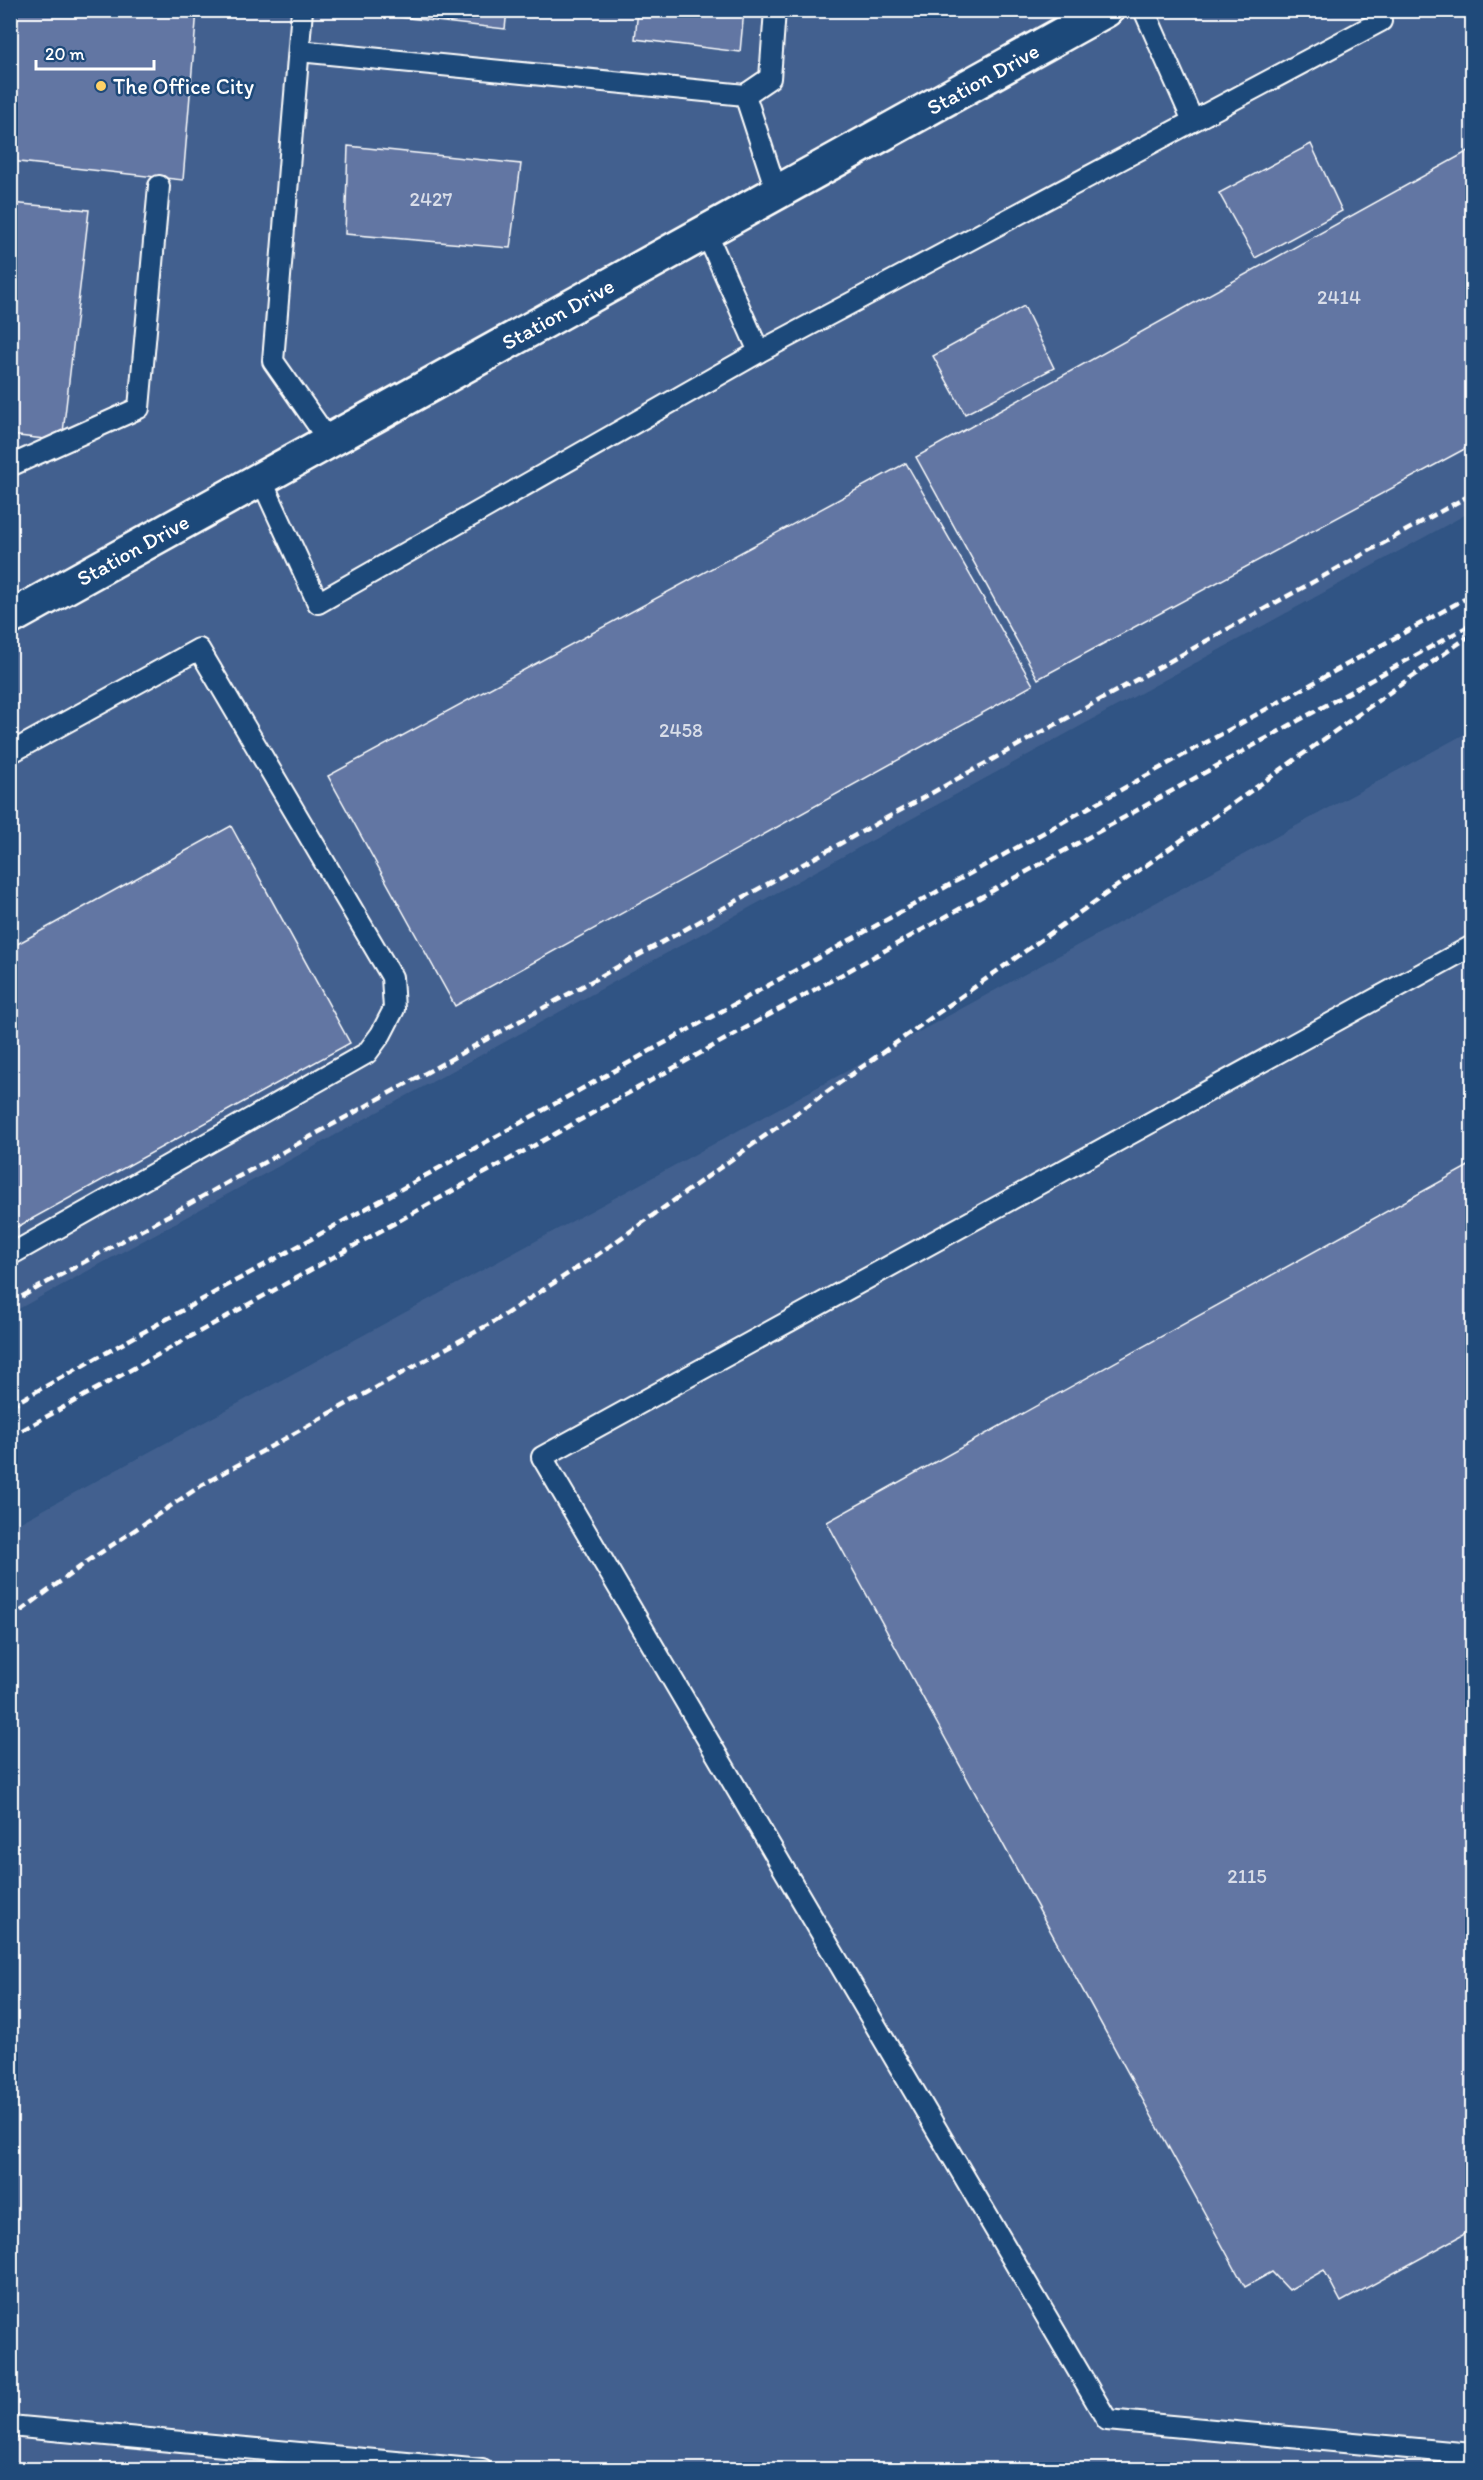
<svg xmlns="http://www.w3.org/2000/svg" width="1483" height="2480" font-family="Itim,sans-serif">
<rect width="100%" height="100%" fill="#305484"/>
<filter id="ink" filterUnits="userSpaceOnUse"><feTurbulence type="fractalNoise" baseFrequency=".0167" numOctaves="2"/><feDisplacementMap in="SourceGraphic" scale="12" xChannelSelector="R" yChannelSelector="G"/><feConvolveMatrix kernelMatrix="1 2 1 2 8 2 1 2 1" color-interpolation-filters="sRGB"/></filter>
<g filter="url(#ink)">
<!-- built -->
<path fill="#43618f" d="M11,11H1472V511L11,1313Z
M1472,730V2469H11L10,1528Z"/>
<!-- building -->
<path fill="#6276a3" stroke="#fff" stroke-width="1.5" d="M10,10H197L183,180L10,161Z
M401,10H507L505,29L400,17Z
M638,10H744L740,52L635,39Z
M1311,144L1342,211L1255,258L1219,193Z
M348,146L521,164L510,248L345,234Z
M1472,149V445L1038,679L916,457Z
M10,203L89,210L62,441L10,435Z
M1024,306L1054,368L965,414L933,356Z
M906,463L1033,685L455,1006L328,776Z
M231,826L350,1043L10,1231V948Z
M1472,1164V2230L1341,2302L1324,2270L1289,2290L1272,2272L1245,2287L827,1522Z"/>
<g fill="none" stroke-linecap="round" stroke-linejoin="round">
<defs>
<path id="service" d="M302,10L273,361L329,441
M775,10L770,78L745,95L777,193
M1144,10L1193,121
M299,51L745,95
M706,232L759,352L1381,21
M10,466L139,408L159,186
M261,479L318,603L759,352
M10,753L199,649L392,977L394,1009L381,1034L367,1053L10,1255
M1472,946L542,1457L1107,2420L1472,2454
M10,2426L482,2470"/>
<path id="minor" d="M10,618L1106,10"/>
</defs>
<!-- service casing -->
<use href="#service" stroke="#fff" stroke-width="24"/>
<!-- minor casing -->
<use href="#minor" stroke="#fff" stroke-width="38"/>
<!-- service -->
<use href="#service" stroke="#1f4a7a" stroke-width="20"/>
<!-- minor -->
<use href="#minor" stroke="#1f4a7a" stroke-width="33"/>
<!-- rail -->
<path stroke="#fff" stroke-width="4.5" stroke-dasharray="9 4.5" stroke-linecap="butt" d="M10,1303L1472,494
M10,1406L1472,595
M10,1437L1472,624
M10,1619L88,1561L202,1485L495,1321L597,1255L1472,634"/>
</g>
</g>
<!-- markers -->
<circle fill="#ffd166" stroke="#1f4a7a" stroke-width="2" cx="101" cy="86" r="6"/>
<g text-anchor="middle" dominant-baseline="central" stroke-width="5" stroke-linejoin="round" paint-order="stroke">
<!-- number labels -->
<g font-size="20" fill="#d8dde8">
<text x="431" y="199">2427</text>
<text x="1339" y="297">2414</text>
<text x="681" y="730">2458</text>
<text x="1247" y="1876">2115</text>
</g>
<!-- street labels -->
<g font-size="22" fill="#fff" stroke="#1f4a7a">
<text transform="translate(983 79) rotate(-29)">Station Drive</text>
<text transform="translate(558 314) rotate(-29)">Station Drive</text>
<text transform="translate(133 550) rotate(-29)">Station Drive</text>
</g>
<!-- poi labels -->
<g font-size="22" fill="#fff" stroke="#1f4a7a" text-anchor="start">
<text x="113" y="86">The Office City</text>
</g>
</g>
<!-- margin -->
<rect width="1483" height="2480" fill="none" stroke="#1f4a7a" stroke-width="36"/>
<rect x="18" y="18" width="1447" height="2444" fill="none" stroke="#fff" stroke-width="2" filter="url(#ink)"/>
<!-- scale -->
<path d="M36 60v9h118v-9" fill="none" stroke="#ffffff" stroke-width="3"/>
<text x="45" y="60" font-size="18" fill="#ffffff" stroke="#1f4a7a" stroke-width="4.5" paint-order="stroke">20 m</text>
</svg>
